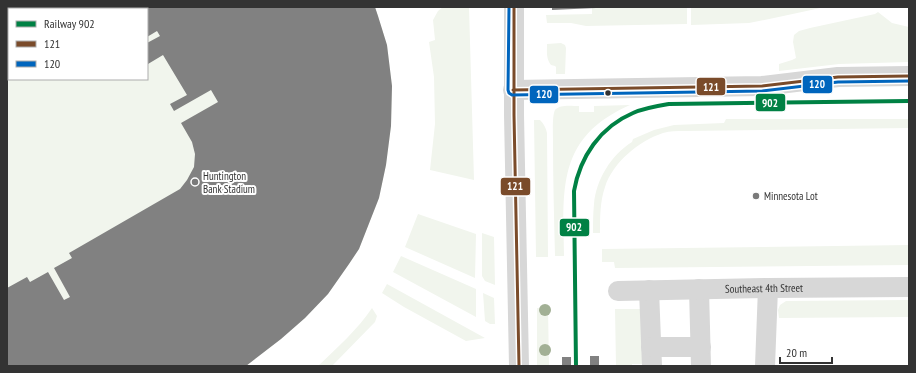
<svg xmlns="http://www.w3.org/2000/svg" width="916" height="373" font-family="'PT Sans Narrow',sans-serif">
<rect width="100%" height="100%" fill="#fff"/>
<!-- green -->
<path fill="#f1f5ed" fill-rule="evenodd" d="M7,7H375L378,16L387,45L392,86L391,126L386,165L379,198L359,249L349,264L328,294L305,318L281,339L246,366H7ZM9,9H147V79H9Z
M443,7H469L474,180L430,170L435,124L434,77L429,42L435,40L433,20L438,11Z
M650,7H687V24L586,26L571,23H547L546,15L592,14V8Z
M691,7H825L774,18L749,23L691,25Z
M878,12L892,23L909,27V62L839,64L779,71V64L792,60L796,58L793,42L794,35L799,31L810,28L875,14Z
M561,43L565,45L566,48L565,74H556V67L555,66L551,65C546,59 547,52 547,44Z
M630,105C557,137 563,188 564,256H555C554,218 553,179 553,141C553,134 552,116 555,110C560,104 572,106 579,106V112H594V106Z
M726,119H909V128L685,131C677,131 670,131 663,133C639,141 613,162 605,187C600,201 600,218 600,233H593C593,223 593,214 594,204C596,180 611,155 632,142L633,139L654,130L674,125L724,123Z
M534,120H540C544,124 546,128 547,133L548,257H536Z
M418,214L476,234L475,278L405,247Z
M482,233L494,237L495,285L485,281L482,276Z
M909,245V265L615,268L614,262H602V249Z
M401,256L476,289V317L393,272Z
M387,284L485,338L466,341L404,307L382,293Z
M483,293L494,298L495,324H490L485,321Z
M909,300V317L779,318L778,310L780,305L786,301Z
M372,308L377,316L375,322L332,366H318C337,348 358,329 372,308Z
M537,308H548L549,366H537Z
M615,309H640L645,364H632V366H616Z"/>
<!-- building -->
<path fill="#818181" d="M7,7H375L378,16L387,45L392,86L391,126L386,165L379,198L359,249L349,264L328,294L305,318L281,339L246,366H7V288L27,277L30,282L48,272L64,300L70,297L54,268L72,258L69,253L180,189L187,180L194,167L195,154L192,142L181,123L218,102L211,90L174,111L170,104L187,95L163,55L148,64L147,63V43L160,36L157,31L147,37V9H9V61L7,62Z
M552,7H596V8L552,10Z
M590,356H599V366H590Z
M562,357H571V366H562Z"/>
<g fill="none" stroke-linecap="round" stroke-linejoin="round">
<!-- minor -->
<g stroke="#d7d7d7" stroke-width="20">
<path d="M514,7V115L519,366"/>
<path d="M513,90L762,86L838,77L909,76"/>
<path d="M699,289L701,366"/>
<path d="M649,290L652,366"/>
<path id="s1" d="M618,291L768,288L909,287"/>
<path d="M651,347H701"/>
<path d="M765,366L768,288"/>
</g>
<defs>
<path id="bus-1" d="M514,7V115L519,366
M513,90L762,86L838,77L909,76"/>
<path id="bus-2" d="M509,7L508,90L509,93L512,95L762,91L838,82L909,81"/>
</defs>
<!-- bus-1 casing -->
<use href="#bus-1" stroke="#fff" stroke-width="6"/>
<!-- bus-2 casing -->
<use href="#bus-2" stroke="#fff" stroke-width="6"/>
<!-- bus-1 -->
<use href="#bus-1" stroke="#7a4b2a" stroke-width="3"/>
<!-- bus-2 -->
<use href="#bus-2" stroke="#0065bd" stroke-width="3"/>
<defs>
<path id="rail-1" d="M576,366L574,191C580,157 600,127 633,113C644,108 657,106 669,104L909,101"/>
</defs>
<!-- rail-1 casing -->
<use href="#rail-1" stroke="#fff" stroke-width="7"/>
<!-- rail-1 -->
<use href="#rail-1" stroke="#008144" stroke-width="4"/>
</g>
<!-- trees -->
<g fill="#a2b095">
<circle cx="545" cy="310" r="6"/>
<circle cx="545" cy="350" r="6"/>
</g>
<!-- markers -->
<circle fill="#333" stroke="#fff" stroke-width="1.5" cx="608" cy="93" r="3.5"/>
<g fill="#7a7a7a" stroke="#fff" stroke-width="1.5">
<circle cx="195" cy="182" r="4"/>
<circle cx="756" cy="196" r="4"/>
</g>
<g text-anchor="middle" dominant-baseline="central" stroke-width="4" stroke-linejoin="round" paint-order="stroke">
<!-- poi labels -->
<g font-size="11" fill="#333" stroke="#fff" text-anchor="start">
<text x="203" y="176">Huntington<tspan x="203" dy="13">Bank Stadium</tspan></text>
<text x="764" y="196">Minnesota Lot</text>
</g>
<!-- street labels -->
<g font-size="11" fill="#333" stroke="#fff">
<text stroke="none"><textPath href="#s1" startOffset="146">Southeast 4th Street</textPath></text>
</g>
</g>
<g stroke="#fff" stroke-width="1.5">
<rect x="802" y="75" width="31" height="19" rx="4" fill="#0065bd"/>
<rect x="696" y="77" width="30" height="19" rx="4" fill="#7a4b2a"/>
<rect x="529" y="85" width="30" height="19" rx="4" fill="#0065bd"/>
<rect x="755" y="93" width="31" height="19" rx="4" fill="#008144"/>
<rect x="500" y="177" width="31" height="19" rx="4" fill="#7a4b2a"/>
<rect x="559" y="218" width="31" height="19" rx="4" fill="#008144"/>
</g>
<g font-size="11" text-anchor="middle" font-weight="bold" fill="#fff">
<text x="817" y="88">120</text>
<text x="711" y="91">121</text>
<text x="544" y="98">120</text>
<text x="770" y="107">902</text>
<text x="515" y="190">121</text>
<text x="574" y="231">902</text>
</g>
<!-- border -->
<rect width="916" height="373" fill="none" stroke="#333333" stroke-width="16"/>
<!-- legend -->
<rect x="8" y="8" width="140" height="72" fill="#ffffff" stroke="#adadad"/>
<rect x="16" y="21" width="20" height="6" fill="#008144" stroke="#adadad"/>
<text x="44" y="28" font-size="12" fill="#333333">Railway 902</text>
<rect x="16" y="41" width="20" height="6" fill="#7a4b2a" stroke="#adadad"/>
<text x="44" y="48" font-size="12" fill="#333333">121</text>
<rect x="16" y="61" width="20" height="6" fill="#0065bd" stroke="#adadad"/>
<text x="44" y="68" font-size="12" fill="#333333">120</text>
<!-- scale -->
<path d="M780 357v6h52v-6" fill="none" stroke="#333333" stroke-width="2"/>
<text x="786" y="357" font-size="12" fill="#333333" stroke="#ffffff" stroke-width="3" paint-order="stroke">20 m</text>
</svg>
